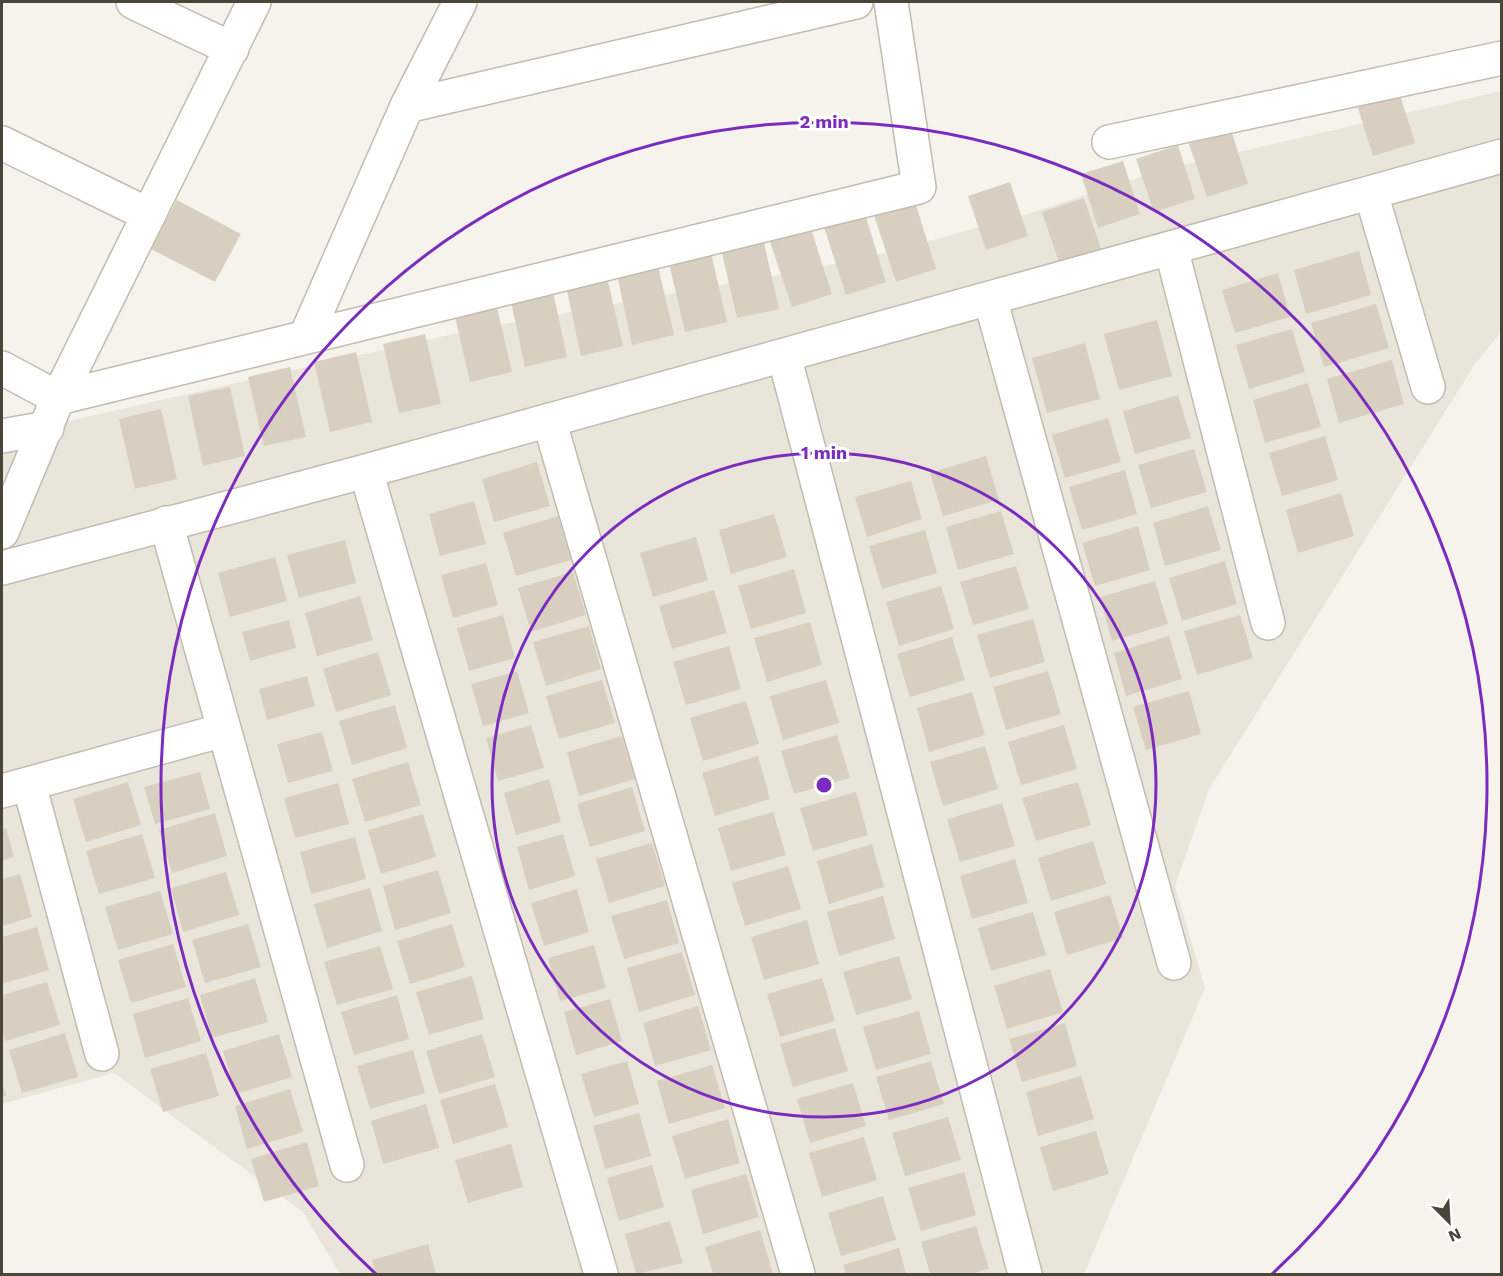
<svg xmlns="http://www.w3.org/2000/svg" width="1503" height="1276" font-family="'Work Sans',sans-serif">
<rect width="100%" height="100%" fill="#f6f3ec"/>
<!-- residential -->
<path fill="#eae5da" d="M1501,91V332L1475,364L1209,789L1175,886L1205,988L1084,1274H340L303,1212L114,1073L2,1104V436L471,330L805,270L890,252L1031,213L1162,170Z"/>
<!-- building -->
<path fill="#d8cfc1" d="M1398,89L1415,143L1373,156L1356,102Z
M1231,130L1248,184L1207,197L1189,144Z
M1178,145L1195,199L1154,212L1136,159Z
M1123,161L1140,214L1098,228L1081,174Z
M1010,182L1028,236L986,250L968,196Z
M1084,198L1102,252L1060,265L1042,212Z
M177,200L241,234L215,282L151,249Z
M915,202L936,269L896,282L874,215Z
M865,214L886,282L846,295L824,227Z
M810,226L832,294L792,307L769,239Z
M763,239L779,309L737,318L721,249Z
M1359,251L1371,295L1306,314L1294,270Z
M711,253L727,322L685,332L669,263Z
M658,266L674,335L632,345L617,275Z
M1278,273L1290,317L1235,333L1222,290Z
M607,277L623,346L581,356L566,286Z
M552,287L567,357L525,367L510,297Z
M496,303L512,372L470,382L454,312Z
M1376,304L1389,348L1324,367L1311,323Z
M1157,320L1172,376L1119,390L1104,334Z
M1292,329L1305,372L1249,389L1236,345Z
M425,334L441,404L399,413L383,344Z
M1085,343L1100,399L1047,413L1032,358Z
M356,352L372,422L330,432L314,362Z
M1392,360L1404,404L1339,423L1327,379Z
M290,367L306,437L264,446L248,377Z
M1308,383L1321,427L1265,443L1253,400Z
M230,387L245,456L203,466L188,396Z
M1178,395L1191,438L1135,454L1123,411Z
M161,409L177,479L135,489L119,419Z
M1108,418L1121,462L1065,478L1052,435Z
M1325,436L1338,480L1282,496L1269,453Z
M1194,449L1207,492L1151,508L1138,465Z
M986,456L999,500L943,516L930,473Z
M537,462L550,506L494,522L482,479Z
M1125,470L1137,514L1082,530L1069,487Z
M911,481L922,519L867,537L855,497Z
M1341,493L1354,536L1298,553L1286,510Z
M474,501L486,544L440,556L429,514Z
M1208,506L1221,550L1165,566L1153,523Z
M1001,511L1014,554L958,570L946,527Z
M774,514L787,557L731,574L719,530Z
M558,516L571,560L516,576L503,533Z
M1138,526L1150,570L1095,586L1082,543Z
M925,530L937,573L882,589L869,546Z
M696,537L708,580L653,597L640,553Z
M345,540L356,583L299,598L287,555Z
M275,557L287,601L230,617L218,573Z
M1225,561L1237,604L1182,621L1169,578Z
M486,563L498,605L453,618L441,575Z
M1016,566L1029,609L973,625L960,582Z
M794,569L806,613L751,629L738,586Z
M573,572L586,615L531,632L518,588Z
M1155,581L1168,624L1112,641L1100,597Z
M941,586L954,629L899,646L886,602Z
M714,590L727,633L672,649L659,606Z
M360,596L373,640L317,656L305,613Z
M503,615L515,658L469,671L457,628Z
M1240,615L1253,658L1197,675L1184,631Z
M1033,619L1045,662L990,678L977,635Z
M289,620L296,648L250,661L242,632Z
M810,622L822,665L767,682L754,638Z
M589,626L601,669L546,686L533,642Z
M1169,636L1182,679L1126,696L1114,653Z
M952,637L965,680L910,697L897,654Z
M729,646L741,689L686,705L673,662Z
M378,652L391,695L336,712L323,669Z
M517,671L529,713L483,726L471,684Z
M1048,671L1061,714L1006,730L993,687Z
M307,676L315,706L267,720L259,689Z
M602,680L615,723L559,739L546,696Z
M826,680L839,723L783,740L770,696Z
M1189,691L1201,734L1146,750L1133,707Z
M972,692L985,735L929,752L917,708Z
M746,701L759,744L703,761L690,718Z
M395,705L407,748L352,765L339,721Z
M531,725L544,768L498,781L486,738Z
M1064,725L1077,769L1021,785L1008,742Z
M322,732L333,771L288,783L277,744Z
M837,735L850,778L794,794L781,751Z
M622,736L635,779L579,796L567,752Z
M985,746L998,789L943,806L930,762Z
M758,756L770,799L715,816L702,773Z
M408,762L421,805L365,822L352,779Z
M200,772L210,809L155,824L144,787Z
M549,779L561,822L516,835L504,793Z
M128,782L141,825L86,842L73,799Z
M1078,782L1091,825L1036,841L1022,798Z
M338,783L349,824L295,838L284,798Z
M632,787L645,831L590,847L577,804Z
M856,792L868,835L813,851L800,808Z
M1002,803L1015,846L960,862L947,819Z
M773,812L786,855L731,871L718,828Z
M215,813L227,856L172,873L159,830Z
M423,814L436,857L381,874L368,830Z
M6,828L14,857L2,861V829Z
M142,834L155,878L99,894L86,851Z
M563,834L575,876L529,890L517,847Z
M355,837L366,879L311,894L300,852Z
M1093,841L1106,884L1051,901L1038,858Z
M652,843L665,886L609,903L596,859Z
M872,844L884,887L829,904L817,861Z
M1015,859L1028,903L972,919L960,876Z
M788,866L801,909L745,926L732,883Z
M438,870L451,913L395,930L383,886Z
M226,872L239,915L183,932L171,888Z
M20,874L32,917L2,926V879Z
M370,888L382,931L327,948L314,904Z
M577,889L589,932L544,946L531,903Z
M160,891L173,934L118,950L105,907Z
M1110,895L1123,938L1067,955L1054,912Z
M883,896L895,939L839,956L827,912Z
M667,900L679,943L624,959L611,916Z
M1033,912L1046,955L991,971L978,928Z
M807,920L819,964L764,980L751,937Z
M248,924L261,967L205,983L192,940Z
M452,924L465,967L410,984L397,941Z
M37,927L49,970L2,984V937Z
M173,944L186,987L131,1003L118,960Z
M594,945L606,988L560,1001L548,958Z
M380,946L393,989L337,1005L324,962Z
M682,952L695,995L639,1012L627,968Z
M899,956L912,999L856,1015L843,972Z
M1050,969L1063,1012L1007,1029L994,986Z
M472,976L484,1019L429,1035L416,992Z
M255,978L268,1022L212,1038L200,995Z
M822,978L835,1021L780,1037L767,994Z
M47,982L60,1025L5,1041L2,1030V995Z
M397,995L409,1039L354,1055L341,1012Z
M188,998L201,1041L145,1058L133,1014Z
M610,999L622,1041L576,1055L564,1012Z
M698,1006L711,1050L655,1066L643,1023Z
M919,1011L931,1054L876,1070L863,1027Z
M1065,1023L1077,1066L1022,1082L1009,1039Z
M835,1028L848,1071L793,1087L780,1044Z
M65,1033L78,1077L22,1093L9,1050Z
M279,1034L292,1077L236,1094L223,1051Z
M482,1034L495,1077L439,1094L426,1051Z
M413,1050L425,1093L370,1109L357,1066Z
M206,1053L219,1096L163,1112L150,1069Z
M627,1061L639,1104L594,1117L581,1074Z
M931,1061L944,1104L889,1120L876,1077Z
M712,1065L725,1108L669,1124L657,1081Z
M1081,1076L1094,1119L1038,1136L1026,1092Z
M2,1082L6,1096L2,1097Z
M853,1083L866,1126L810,1143L797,1099Z
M495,1084L508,1127L453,1144L440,1100Z
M290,1089L303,1132L247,1149L235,1106Z
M426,1104L439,1148L383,1164L371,1121Z
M639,1113L651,1156L605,1169L593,1126Z
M948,1117L961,1160L905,1176L892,1133Z
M728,1119L740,1163L685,1179L672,1136Z
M1096,1131L1109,1174L1053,1191L1040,1147Z
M864,1137L877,1180L822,1197L809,1153Z
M307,1142L319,1186L264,1202L251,1159Z
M511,1144L523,1187L468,1203L455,1160Z
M652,1165L664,1207L619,1221L607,1178Z
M964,1172L976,1215L921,1231L908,1188Z
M746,1174L759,1217L703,1234L691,1190Z
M883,1196L896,1240L841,1256L828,1213Z
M670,1221L683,1263L636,1274L625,1234Z
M976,1226L989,1269L971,1274H930L921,1242Z
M760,1230L773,1274H713L705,1247Z
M428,1244L436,1274H376L372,1260Z
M899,1248L906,1274H846L843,1265Z"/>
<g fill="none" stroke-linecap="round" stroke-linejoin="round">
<defs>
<path id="street" d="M133,2L232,49
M407,106L856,2
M1109,142L1502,58
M2,143L149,215
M1371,193L1428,387
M1171,248L1268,623
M990,298L1174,963
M306,336L407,106L460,2
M784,355L1025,1274
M2,368L58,398L919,187L891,2
M549,420L798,1274
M2,436L47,428
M366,471L601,1274
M166,523L347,1165
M2,532L58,398L254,2
M2,568L366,471L1502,156
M29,784L102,1054
M2,791L224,730"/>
</defs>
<!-- street casing -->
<use href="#street" stroke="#c2bbae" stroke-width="36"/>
<!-- street -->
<use href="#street" stroke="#fff" stroke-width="33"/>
</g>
<!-- distance rings -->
<g fill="none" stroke="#7b2cbf" stroke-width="3">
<circle cx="824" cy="785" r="332"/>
<path d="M376 1274A663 663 0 1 1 1272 1274"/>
</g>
<circle cx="824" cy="785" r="9" fill="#7b2cbf" stroke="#fff" stroke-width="3"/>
<g font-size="18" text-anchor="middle" font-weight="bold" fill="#7b2cbf" stroke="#fff" stroke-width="6" stroke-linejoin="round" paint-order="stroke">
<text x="824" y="128">2 min</text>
<text x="824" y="459">1 min</text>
</g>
<!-- border -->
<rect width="1503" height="1276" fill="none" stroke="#4b4439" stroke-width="6"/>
<!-- north arrow -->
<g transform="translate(1449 1222) rotate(156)" stroke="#ffffff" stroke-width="4.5" paint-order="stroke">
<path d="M0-4.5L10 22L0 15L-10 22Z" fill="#4b4439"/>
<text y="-9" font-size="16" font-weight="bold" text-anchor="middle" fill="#4b4439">N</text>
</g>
</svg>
